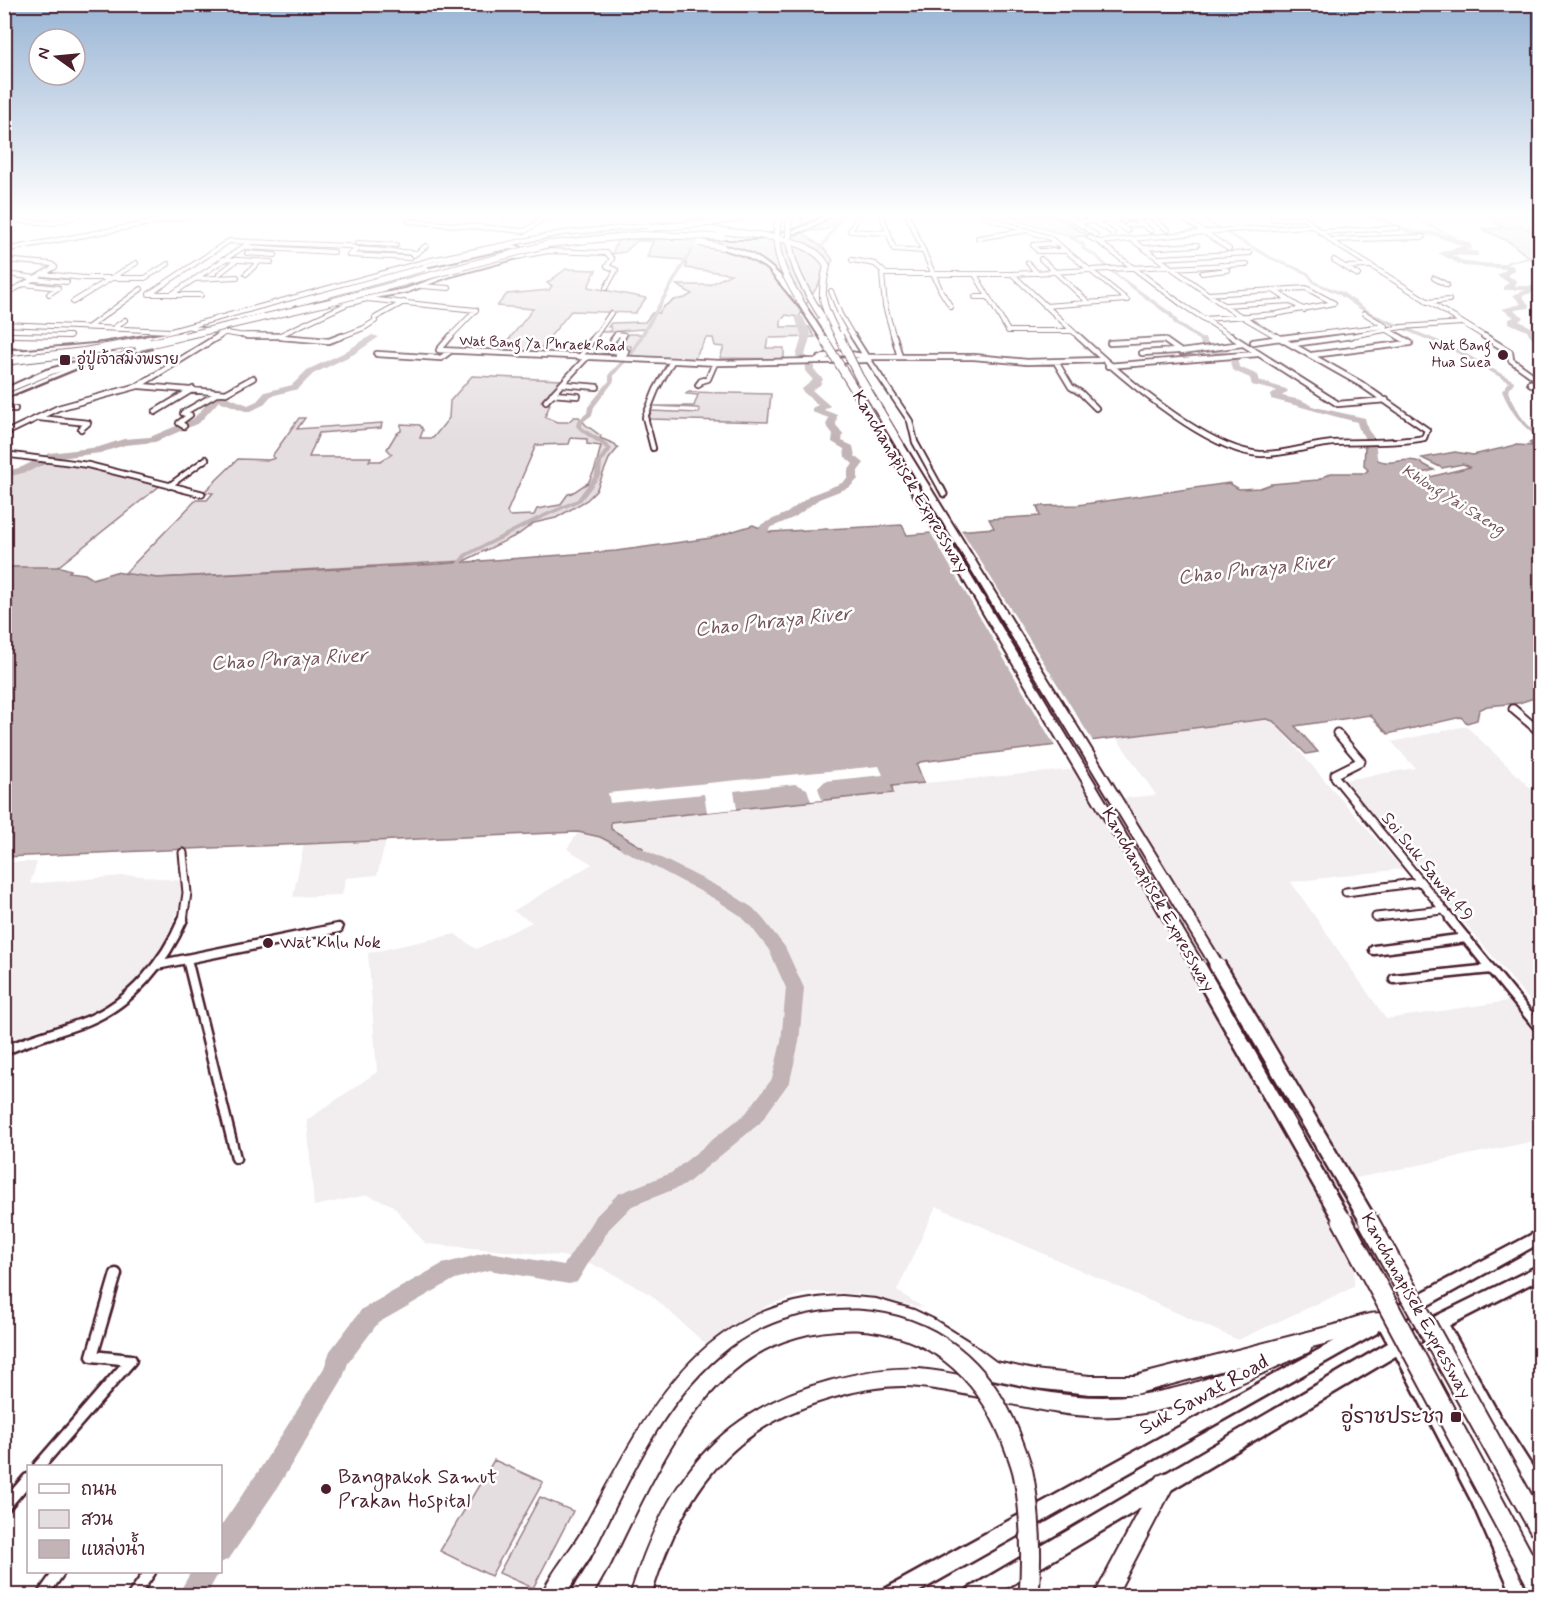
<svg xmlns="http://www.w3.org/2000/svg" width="1545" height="1600" font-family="Mynerve,'Playpen Sans Thai',sans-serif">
<rect width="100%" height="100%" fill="#fff"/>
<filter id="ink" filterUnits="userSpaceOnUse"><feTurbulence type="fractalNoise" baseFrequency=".0167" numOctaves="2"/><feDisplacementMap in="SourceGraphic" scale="12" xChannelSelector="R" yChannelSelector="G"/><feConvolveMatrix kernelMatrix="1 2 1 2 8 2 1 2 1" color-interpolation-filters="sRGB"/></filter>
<g filter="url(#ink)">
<!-- built -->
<path fill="#f2eeef" d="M1266,719L1273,721L1402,869L1291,882L1386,1019L1509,1001L1540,1040V1140L1356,1178L1354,1287L1238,1340L936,1206L897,1291L924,1308L860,1294L809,1292L766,1306L709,1347L651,1295L602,1268L562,1256L426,1244L392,1205L367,1195L314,1206L307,1120L377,1072L368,953L455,934L476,949L532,922L513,911L592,864L567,849L578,832L600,837L643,859V848L611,829V822L893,793L891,786L1090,768L1112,799L1156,795L1116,737Z
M1466,726L1540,797V1013L1345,780L1415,768L1392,742Z
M386,841L377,875L346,878L342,895L293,897L304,844Z
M4,862H37L30,884L133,875L182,881L181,901L169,934L158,954L164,955L101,1012L39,1029L5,1044Z"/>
<!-- green -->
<path fill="#e5dee0" stroke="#987e86" stroke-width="1.5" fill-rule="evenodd" d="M801,216H841C833,233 819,230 803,231Z
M1004,216H1057L1088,236L1072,237L1018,221L1022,219Z
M1487,216H1540V266L1511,243L1482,229L1505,228Z
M800,231L826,250L833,260L799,317L786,315L781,321V327H809L815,337L768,338L766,348H784V359L720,358L724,347L715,346L713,338H706L693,361L630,358L631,346H622L628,334H643L645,329C628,329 616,333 599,332L611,331V327H608L611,323L645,322L652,313H659L663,307L674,300L685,298L692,294L677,285H709L731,274L686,268V260L647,257L653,241H637L625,252L612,254L618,239H748Z
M566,269L596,270L588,287L646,298L635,313L571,311L535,355L494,353L507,342L533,309L497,306L507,294L549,290L552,286L547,283Z
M472,376L561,380L541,401L550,404L545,417L557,422H568L574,417H579L586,425L601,436L600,438L615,444L618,448L609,459L596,491L587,500L556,518L534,523L519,534L464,561L157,578L124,574L196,500H207L213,493L204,492L238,459L269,460L275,458L272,456L299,418H305L297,429L382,423L381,428L319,433L309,457H371L369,461H381L392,454L387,449L396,434L401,431V424L420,425L423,430L420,438H433L449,418L450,401ZM571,438L587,439V444L601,446L595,469L588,483C580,486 576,493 568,494L560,505L537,509L534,515L509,516L507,512L536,445L569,444Z
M688,392L771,394L768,422L649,419L651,411L699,413L700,409L697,408L654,406H694L698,395L686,394Z
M49,462L88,468L161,485L55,569L5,567V476Z
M494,1460L543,1482L491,1576L440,1551Z
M540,1497L573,1511L533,1588L499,1573Z"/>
<!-- water -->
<path fill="#c1b3b6" stroke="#91787e" stroke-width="1.5" d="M1540,439V696L1519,703L1487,706L1479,710L1477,720L1467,723L1461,717L1388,734L1370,715L1295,726L1318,752L1306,754L1273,721L1266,719L920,762L917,765L924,783L892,786L893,793L611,822V829L643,848V859L600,837L578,832L5,857V567H61L71,570L69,572L85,574L93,579L115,572L157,578L439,564L616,551L711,538L753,525L770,532L902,525L907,535L994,528L989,519L1040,516L1037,506L1078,505L1229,483L1239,489L1260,488L1271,484L1318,480L1331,473H1365L1368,470L1364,466L1365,446H1372V456C1387,469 1400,457 1416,461C1422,463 1428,467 1434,470L1414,475L1422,479L1470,467L1463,464L1442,468L1422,458L1455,452L1473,455L1516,445L1534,446L1529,443Z"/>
<!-- pier -->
<path fill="#fff" d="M960,528L1094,743L1056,748L929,530Z
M879,766L883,775L825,781L818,788L822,800L811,801L807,789L795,784L734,791L737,809L707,812L704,794L610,803L608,793Z"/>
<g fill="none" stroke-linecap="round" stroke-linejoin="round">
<!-- canal -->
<path fill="#c1b3b6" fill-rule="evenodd" d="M840,216H844L828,241L820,250H818Z
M1000,216H1006L1069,235L1084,243L1085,248L1097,255L1116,273L1173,314L1179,323L1204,340L1200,341L1175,325L1169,316L1114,275L1095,257L1082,250L1081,245L1067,237Z
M1408,216H1413L1457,238L1447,240V238L1451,237Z
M1485,216H1489L1505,227L1524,226L1540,235V237L1523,228L1503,229Z
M1202,218H1204L1272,257L1308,272L1316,282L1342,292L1374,314L1454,347L1514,381V382L1508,391C1515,409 1524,424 1540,435V438H1538C1521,426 1510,410 1502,391L1509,382L1450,349L1370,316L1338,294L1314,284L1306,274L1270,259L1202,220Z
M691,248L694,249L634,353L614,375V381L594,407L592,415L583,422L582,426L584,429L604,441L612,449L602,463L601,475L581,501L539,520L468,556L456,571H452L451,570L464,554L535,518L577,499L595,475L596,463L606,449C597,440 584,436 576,426L577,421L587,413L588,407L609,381V374L630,352Z
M1540,255V257L1510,263L1503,266L1501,265L1508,261Z"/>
<!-- river -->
<path fill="#c1b3b6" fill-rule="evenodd" d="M1370,216H1378L1413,231L1436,232L1470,243L1472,249L1464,250L1478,252V256L1452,255L1465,262L1512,265L1515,270L1507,275L1517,281L1515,286H1533L1540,290L1522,296L1530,306L1529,308L1514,310L1524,317L1519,321C1530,326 1540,330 1540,344H1537L1527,331L1509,323V319L1514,317L1502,309L1521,304L1513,295L1526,290H1504V286L1509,283L1497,275L1507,269L1463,266L1438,253L1463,246L1435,236L1410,234L1389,224L1370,219Z
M799,315L803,317L811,334L805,355L814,362V370L823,379L820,385L812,390L830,406L824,410L837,415L836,425L843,434L842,441L853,446L855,456L864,463L858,471V479L850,487L819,499L795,517L770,528L768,532L769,549L763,552L757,549L756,532L762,524L787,513L811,495L842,483L848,478V471L853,464L845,457L844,449L832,442L833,434L826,425L829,418L812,412V408L818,405L801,390L813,380L805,371L806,365L796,356L802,337L795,317Z
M372,335L379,337L354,354L313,374L298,389L271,396L263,405L251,411H245L219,401L199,423L155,442L125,445L100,453L52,459L30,471L4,478V472L22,467L50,453L99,447L124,439L150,437L193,419L213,397L223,395L248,405L257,401L265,392L292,385L307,370L343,353Z
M1199,338H1205L1208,344L1237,358L1239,367L1258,375L1260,381L1286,389L1288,391L1282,396L1301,400L1315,407L1365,418L1368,430L1375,439L1378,466L1382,473L1381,475H1373C1366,463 1369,453 1365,440C1363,433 1358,430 1357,422C1328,415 1300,406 1271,399V395L1277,391L1252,385L1250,378L1232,370L1230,361L1202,348Z
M627,841L727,891L753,908L764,920L785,947L804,988L799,1042L790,1081L760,1123L685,1185L632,1206L609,1229L577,1282L569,1284L489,1270L455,1279L378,1323L348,1363L342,1380L276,1490L229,1559L220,1563V1527L258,1472L324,1368L330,1351L362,1309L442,1264L489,1252L564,1265L595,1217L618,1194L671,1173L746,1113L772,1079L781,1042L786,988L769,950L752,928L741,916L715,899L621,849L619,846Z
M191,1572H219L206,1596H177Z"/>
<defs>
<path id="minor-far5" d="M859,216L850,231L889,233
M882,216L894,249L924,251
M908,216L941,291L951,307
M982,216L1050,238L1127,300L1045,306
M1067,216L1096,235
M1085,216L1113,233
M1180,216L1229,249
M1302,216L1334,243L1487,338
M505,217L508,216
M1157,217L1172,216
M1135,218L1151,231
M1152,218L1168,230
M1272,219L1305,218
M4,220L56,223L76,216
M1111,220L1128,231
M409,221L525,231L548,216
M689,222L728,216
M1077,222L1157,216
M1127,225L1142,224
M1320,232L1398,228
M1089,237L1099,242
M978,238L1023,231
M1131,239L1229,309L1279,338
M1331,240L1423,237
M229,241L251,242L172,294H149Z
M251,242L348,246L358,249L416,253
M357,243L396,245
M1056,243L1033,245L1038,251H1065
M246,247L334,252
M1144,248L1197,245
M358,249L349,255L410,258
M4,250L188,216
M247,253L275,255
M414,255L426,246
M517,257L548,251L607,253L612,259L607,266L616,270L606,288
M1160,258L1250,253
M223,259L271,262
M1041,259L1088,302
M4,260L51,264L55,267
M852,260L875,264L885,273
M1334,260L1358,275
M1028,263L1037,273
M1345,267L1369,266
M1172,268L1247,264
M1202,273L1227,270L1221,265
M42,274L85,278H145L168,264
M219,274L237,260
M246,274L260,261
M975,274L1008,331H1071
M1012,274L1080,338
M14,275L36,278
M1434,278L1447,285
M33,279L67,282
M194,279L237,277
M24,284L58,288L49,294
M421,286L449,288
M1273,290L1304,310
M831,291L840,314L854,338
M1208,294L1306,288L1334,303
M4,295L55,267
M173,295H201
M975,297H988
M73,302L136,263
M1427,302L1449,300
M1225,305L1290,301
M375,318L404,302
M1204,319L1276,314L1334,303
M4,324L171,331L431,260L562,233L669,224
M90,326L141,289
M115,327L125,320
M190,327L239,335L278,336L347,304L367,299L476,310L449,338
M1389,331L1401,338
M12,335L70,336
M281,337L288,338
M217,338L224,333
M338,338L364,328L375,321
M594,338L611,313
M615,338L617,334L624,335L622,338
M894,338L885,306L882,274H1012L1169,266
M1234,338L1184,306L1099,242L1229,230L1314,226
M1286,338L1385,326L1364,313
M1340,338L1402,327L1462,323"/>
<path id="minor-far4" d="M247,336H278
M451,336L439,350L720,363L866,360L869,357
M853,336L865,355
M894,336L900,357
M1078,336C1119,374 1205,450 1260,454C1284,455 1309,445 1333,443C1364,441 1393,444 1424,438L1427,430L1361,384L1276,336
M1231,336L1338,404L1386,400
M1484,336L1510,352L1511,360L1540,381
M281,337L329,341L342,336
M1282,338L1298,336
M613,340L616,336
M1253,342L1281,338
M1110,343L1164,340L1181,352L1242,344
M1293,344L1351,336
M598,351L615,350
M1142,353L1177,351
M377,354L441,358L449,352
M618,355H624L626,351H614L623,336
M1312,355L1410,343L1398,336
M580,357L595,336
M819,359L829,355L843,353L869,357H974L1027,362L1101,360
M868,359L910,421L915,442L941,489
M1056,362L1071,387L1081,393L1096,408
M1108,366L1257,354
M1540,382L1530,383L1540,389
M562,384L597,387
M698,385L701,381L708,379L715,363
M140,386L226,393L253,378
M552,394L578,396
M546,401L587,357
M4,408L15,409
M155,412L193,389
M39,418L88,423L81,429
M184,426L179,423L190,415L183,413L218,393
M4,434L58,408L138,386L219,336
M653,448L645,417L656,390L672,361
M4,454L88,465L184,489
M169,486L206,459"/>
<path id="minor-far3" d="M178,488L202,494
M941,488L944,494"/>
<path id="minor-far2" d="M1513,709L1540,732
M1337,733L1361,761L1335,774V777L1452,920
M1346,892L1421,882
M1376,917L1443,910
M183,920L187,893L183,853"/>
<path id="minor-far1" d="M1450,919L1540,1029
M1374,950L1466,938
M187,959L236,1158
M157,965L338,928
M1394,979L1491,969
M4,1051C31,1038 60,1032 87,1021C131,1003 165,962 183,919"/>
<path id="minor" d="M39,1466L131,1360L92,1356L116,1274
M4,1507L28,1479
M42,1596L59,1572
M133,1596L150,1572"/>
<path id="tertiary" d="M173,332L183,336L176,340L174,339L177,336L173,334L95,346L93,345Z
M149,346H151V348L77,368L4,398V395L73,366Z
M4,350H22L24,351L22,352H4Z"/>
<path id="secondary" d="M1440,1316L1445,1318L1499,1415L1540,1479V1499L1535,1497L1489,1425L1433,1322L1435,1318Z
M1398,1340L1403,1342L1482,1492L1529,1596H1513L1472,1502L1391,1346L1393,1342Z"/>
<path id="primary" d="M1540,1230V1243L1394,1324L1401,1336L1434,1317L1540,1265V1279L1446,1327L1404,1351L993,1596H966L968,1589L1388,1343L1376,1321L1378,1316Z
M1371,1321L1377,1323L1379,1328L1377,1333L911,1596H883L885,1589Z"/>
<path id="motorway" d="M823,216H829C801,241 757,239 722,239L719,237L722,235C756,236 794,237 823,216Z
M515,245L531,252L525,256L451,276L408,292L340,304L337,302L405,289L447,274L523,252L514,249L502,250L367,280L340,291L337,289L363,278L502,246Z
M720,246C771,248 804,302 828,341L827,342H823L802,310L768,269L745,256L720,248Z
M346,291L348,292V294L297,309L294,307Z
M175,332L177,333V335L134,343L131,341Z
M105,343L107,344V346L4,356V352Z
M137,345L142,346L52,374L4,394V389L46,370Z
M897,443L904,445L1222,962L1224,965L1222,968H1212L896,445Z
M886,444L893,446L1205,967L1203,970H1193L885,446Z
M842,1296L876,1299L914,1310L933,1319L968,1341L996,1362L1034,1370L1090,1376H1135L1335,1325C1350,1319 1374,1309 1390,1315L1393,1321L1390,1327L1312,1347L1309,1352C1247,1380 1187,1412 1117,1416C1051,1420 986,1394 920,1387C892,1384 862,1389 835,1397C729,1426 682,1494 651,1596H630C664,1486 713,1412 829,1381C858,1373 888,1367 919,1369C960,1373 999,1384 1039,1391C1111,1404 1172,1396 1239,1366L1135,1394H1090L1034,1388L992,1379C980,1374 969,1363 959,1355C943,1343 923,1330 904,1323C872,1311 834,1308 801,1316C792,1319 783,1320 774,1323C683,1360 641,1466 597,1546C587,1563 575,1579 564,1596H541C551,1571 572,1550 585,1526C646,1415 697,1301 842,1296Z
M1165,1473L1172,1476L1175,1483L1116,1596H1094L1158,1476Z
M599,1556L606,1559L609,1566L592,1596H569L592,1559Z"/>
</defs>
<!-- minor-far5 casing -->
<use href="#minor-far5" stroke="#4a1f2b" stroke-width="6"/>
<!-- minor-far4 casing -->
<use href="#minor-far4" stroke="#4a1f2b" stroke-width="8"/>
<!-- minor-far3 casing -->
<use href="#minor-far3" stroke="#4a1f2b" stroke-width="9"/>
<!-- minor-far2 casing -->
<use href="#minor-far2" stroke="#4a1f2b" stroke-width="11"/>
<!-- minor-far1 casing -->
<use href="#minor-far1" stroke="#4a1f2b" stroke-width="13"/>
<!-- minor casing -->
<use href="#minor" stroke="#4a1f2b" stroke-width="15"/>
<!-- tertiary casing -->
<use href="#tertiary" stroke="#4a1f2b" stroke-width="5"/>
<!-- secondary casing -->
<use href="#secondary" stroke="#4a1f2b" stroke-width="5"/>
<!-- primary casing -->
<use href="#primary" stroke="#4a1f2b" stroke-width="5"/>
<!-- motorway casing -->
<use href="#motorway" stroke="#4a1f2b" stroke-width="4"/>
<!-- minor-far5 -->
<use href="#minor-far5" stroke="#fff" stroke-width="4"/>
<!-- minor-far4 -->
<use href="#minor-far4" stroke="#fff" stroke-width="4.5"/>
<!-- minor-far3 -->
<use href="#minor-far3" stroke="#fff" stroke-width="5"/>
<!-- minor-far2 -->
<use href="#minor-far2" stroke="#fff" stroke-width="7"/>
<!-- minor-far1 -->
<use href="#minor-far1" stroke="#fff" stroke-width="8"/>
<!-- minor -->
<use href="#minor" stroke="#fff" stroke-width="10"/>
<!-- tertiary -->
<use href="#tertiary" fill="#fff" fill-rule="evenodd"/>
<!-- secondary -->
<use href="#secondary" fill="#fff" fill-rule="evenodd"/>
<!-- primary -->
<use href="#primary" fill="#fff" fill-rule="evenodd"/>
<!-- motorway -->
<use href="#motorway" fill="#fff" fill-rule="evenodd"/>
<defs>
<path id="motorway-bridge-far3" d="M779,216C770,252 786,279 805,309
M790,216C784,256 802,285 822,317
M650,228L710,223L747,216
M713,230C745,235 811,234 827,266C818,301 824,307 839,338
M700,243L722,247
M299,302L424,268
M176,338L330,302L549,244L638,235L722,237"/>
<path id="motorway-bridge-far2" d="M839,336L861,381
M825,341L889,446
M139,346L182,336
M4,361L84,352L146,341
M858,375L900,445"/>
<path id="motorway-bridge-far1" d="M1217,965L1369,1222
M1198,967L1343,1222"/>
<path id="motorway-bridge" d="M1342,1220L1540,1589
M1368,1220L1540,1530
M599,1566C636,1492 670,1407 737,1356C771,1330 815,1319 857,1320C931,1324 983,1368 1010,1435C1015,1449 1022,1464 1024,1478C1031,1517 1032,1557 1029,1596"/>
</defs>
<!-- motorway-bridge-far3 casing -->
<use href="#motorway-bridge-far3" stroke="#4a1f2b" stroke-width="8" stroke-linecap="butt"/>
<!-- motorway-bridge-far2 casing -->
<use href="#motorway-bridge-far2" stroke="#4a1f2b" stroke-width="10" stroke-linecap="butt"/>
<!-- motorway-bridge-far1 casing -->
<use href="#motorway-bridge-far1" stroke="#4a1f2b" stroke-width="20" stroke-linecap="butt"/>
<!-- motorway-bridge casing -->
<use href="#motorway-bridge" stroke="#4a1f2b" stroke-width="23" stroke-linecap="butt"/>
<!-- motorway-bridge-far3 -->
<use href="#motorway-bridge-far3" stroke="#fff" stroke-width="6"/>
<!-- motorway-bridge-far2 -->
<use href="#motorway-bridge-far2" stroke="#fff" stroke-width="8"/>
<!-- motorway-bridge-far1 -->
<use href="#motorway-bridge-far1" stroke="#fff" stroke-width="15"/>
<!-- motorway-bridge -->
<use href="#motorway-bridge" stroke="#fff" stroke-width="19"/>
</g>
</g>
<!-- sky -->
<linearGradient id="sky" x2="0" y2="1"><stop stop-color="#98b4d4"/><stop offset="0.49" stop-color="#fff"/><stop offset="1" stop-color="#fff" stop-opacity="0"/></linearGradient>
<rect width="1545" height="440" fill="url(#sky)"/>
<!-- markers -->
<g fill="#4a1f2b" stroke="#fff" stroke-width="2">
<circle cx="1503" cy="355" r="6"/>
<rect x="59" y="354" width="12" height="12" rx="3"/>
<circle cx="268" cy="943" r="6"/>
<rect x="1450" y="1411" width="12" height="12" rx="3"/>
<circle cx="326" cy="1489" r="6"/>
</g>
<g text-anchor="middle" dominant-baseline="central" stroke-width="5" stroke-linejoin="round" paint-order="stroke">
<!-- far-street labels -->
<g font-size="15" fill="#4a1f2b" stroke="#fff">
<text transform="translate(542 344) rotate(2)">Wat Bang Ya Phraek Road</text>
</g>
<!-- far-poi labels -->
<g font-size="15" fill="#4a1f2b" stroke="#fff" text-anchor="end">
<text x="1491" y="346">Wat Bang<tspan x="1491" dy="17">Hua Suea</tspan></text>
<text x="77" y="360" text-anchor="start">อู่ปู่เจ้าสมิงพราย</text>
</g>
<!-- far-water labels -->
<g font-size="16" font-style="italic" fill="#74535c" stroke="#fff">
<text transform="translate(1453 500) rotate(32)">Khlong Yai Saeng</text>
</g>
<!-- street labels -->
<g font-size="18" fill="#4a1f2b" stroke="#fff">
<text transform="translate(910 482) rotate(59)">Kanchanapisek Expressway</text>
<text transform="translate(1427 867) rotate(51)">Soi Suk Sawat 49</text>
<text transform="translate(1158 900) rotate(60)">Kanchanapisek Expressway</text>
<text transform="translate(1416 1306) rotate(61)">Kanchanapisek Expressway</text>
</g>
<!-- poi labels -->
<g font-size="18" fill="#4a1f2b" stroke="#fff" text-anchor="start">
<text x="280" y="943">Wat Khlu Nok</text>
</g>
<!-- water labels -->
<g font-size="20" font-style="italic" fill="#74535c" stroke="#fff">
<text transform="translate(1256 570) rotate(-6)">Chao Phraya River</text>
<text transform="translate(773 622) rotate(-6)">Chao Phraya River</text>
<text transform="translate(289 660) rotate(-3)">Chao Phraya River</text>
</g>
<!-- near-street labels -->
<g font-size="21" fill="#4a1f2b" stroke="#fff">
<text transform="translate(1204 1395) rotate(-29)">Suk Sawat Road</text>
</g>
<!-- near-poi labels -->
<g font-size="21" fill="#4a1f2b" stroke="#fff" text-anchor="end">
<text x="1444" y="1417">อู่ราชประชา</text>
<text x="338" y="1477" text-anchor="start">Bangpakok Samut<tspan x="338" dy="24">Prakan Hospital</tspan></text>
</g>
</g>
<!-- margin -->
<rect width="1545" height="1600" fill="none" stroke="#fff" stroke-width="24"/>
<rect x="12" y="12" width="1521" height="1576" fill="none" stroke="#4a1f2b" stroke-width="2" filter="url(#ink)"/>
<!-- legend -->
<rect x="27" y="1465" width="195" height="108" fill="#ffffff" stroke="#b7a5aa" stroke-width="1.5"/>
<rect x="39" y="1484" width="30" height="9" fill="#ffffff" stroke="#b7a5aa" stroke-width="1.5"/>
<text x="81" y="1495" font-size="18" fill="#4a1f2b">ถนน</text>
<rect x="39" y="1510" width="30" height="18" fill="#e5dee0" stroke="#b7a5aa" stroke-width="1.5"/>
<text x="81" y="1525" font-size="18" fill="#4a1f2b">สวน</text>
<rect x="39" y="1540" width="30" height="18" fill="#c1b3b6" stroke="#b7a5aa" stroke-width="1.5"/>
<text x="81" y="1555" font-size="18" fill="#4a1f2b">แหล่งน้ำ</text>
<!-- north arrow -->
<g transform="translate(57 57) rotate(285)"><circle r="28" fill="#ffffff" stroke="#b7a5aa" stroke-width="1.5"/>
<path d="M0-4.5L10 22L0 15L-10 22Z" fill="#4a1f2b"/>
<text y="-9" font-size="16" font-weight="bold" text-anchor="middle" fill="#4a1f2b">N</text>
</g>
</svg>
